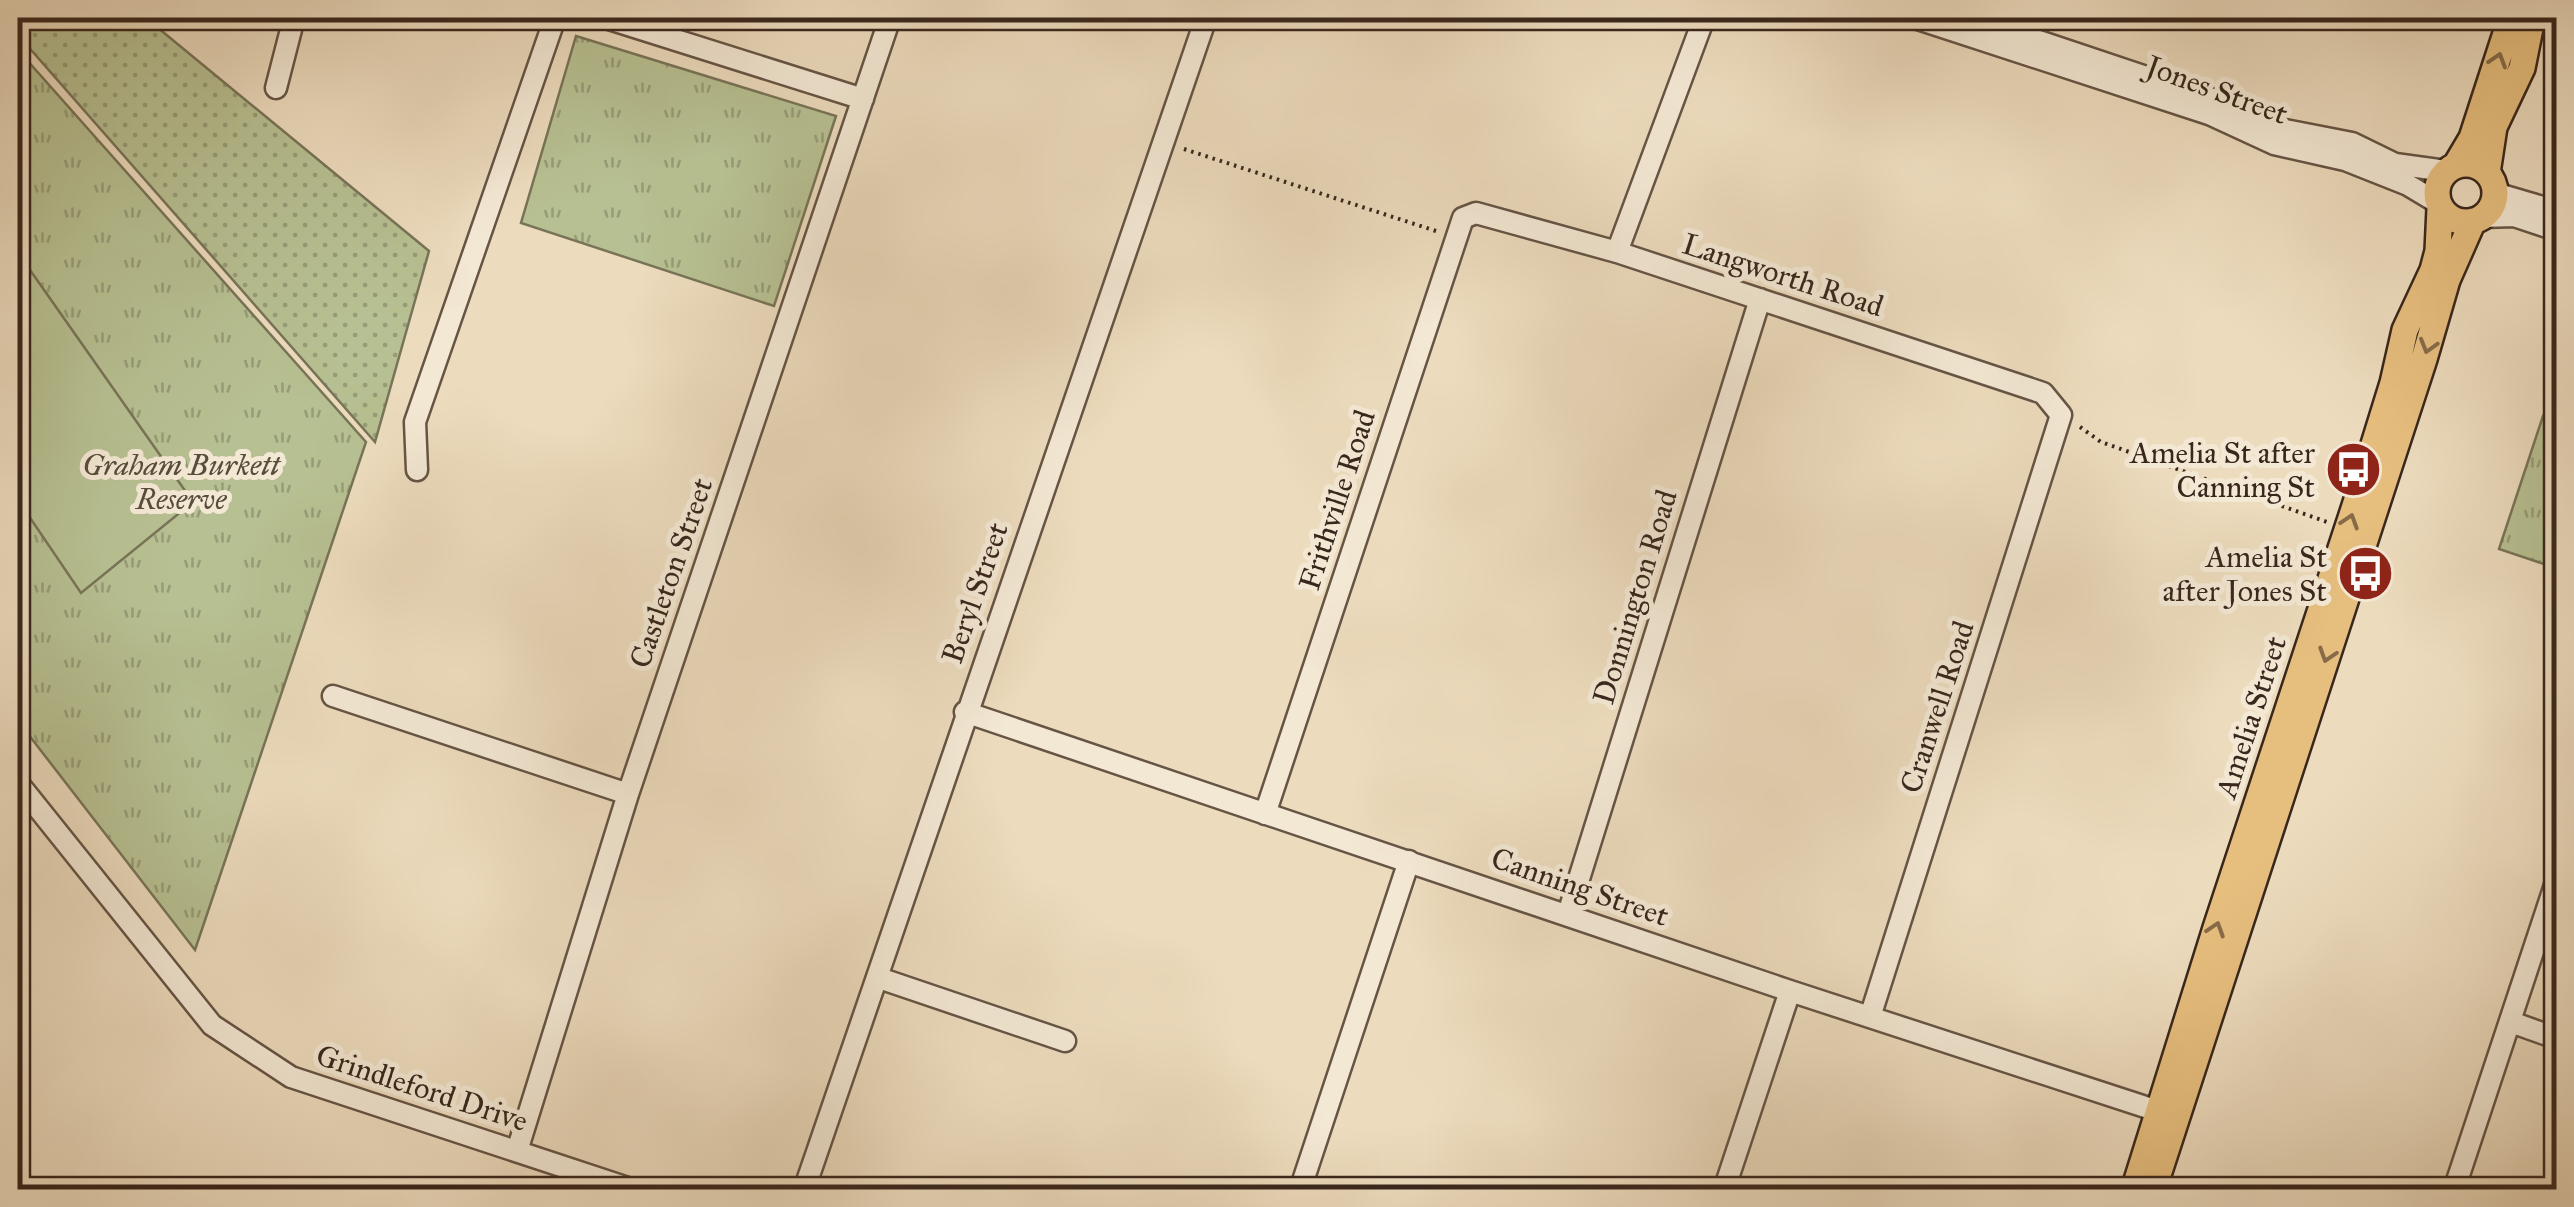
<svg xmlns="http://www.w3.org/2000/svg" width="2574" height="1207" font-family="'IM FELL Great Primer',serif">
<defs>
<pattern id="grass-dots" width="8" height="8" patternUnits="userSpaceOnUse" patternTransform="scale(2.5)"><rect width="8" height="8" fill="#b7c092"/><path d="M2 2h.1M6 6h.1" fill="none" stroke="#969c77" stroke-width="1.8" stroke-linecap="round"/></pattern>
<pattern id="park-tufts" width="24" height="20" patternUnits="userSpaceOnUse" patternTransform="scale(2.5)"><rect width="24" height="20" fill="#b7c092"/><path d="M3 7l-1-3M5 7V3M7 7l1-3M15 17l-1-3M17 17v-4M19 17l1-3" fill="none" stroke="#969c77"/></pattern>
</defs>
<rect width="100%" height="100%" fill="#ecdbbd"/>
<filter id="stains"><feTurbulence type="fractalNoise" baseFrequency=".002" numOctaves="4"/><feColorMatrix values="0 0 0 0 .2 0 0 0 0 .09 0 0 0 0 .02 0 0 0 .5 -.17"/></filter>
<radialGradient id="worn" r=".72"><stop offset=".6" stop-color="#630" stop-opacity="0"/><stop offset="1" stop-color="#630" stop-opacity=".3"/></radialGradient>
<!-- grass -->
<path fill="url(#grass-dots)" stroke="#787458" stroke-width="2.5" d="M18,18H146L429,251L375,442L18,35Z"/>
<!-- park -->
<path fill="url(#park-tufts)" stroke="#787458" stroke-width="2.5" d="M576,36L836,116L774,306L521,223Z
M18,50L366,442L195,950L18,721Z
M2543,416L2556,421V568L2499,549Z"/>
<!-- pitch -->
<path fill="#b7c092" stroke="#787458" stroke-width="2.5" d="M23,260L193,502L81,593L18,500V264Z"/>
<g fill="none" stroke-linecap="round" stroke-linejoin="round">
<defs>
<path id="minor" d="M606,18L863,99
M1915,18L2209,114L2274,144L2345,160L2408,185L2438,203
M1970,18L2218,101L2275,128L2352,143L2395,164L2446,171
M276,88L294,18
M2495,193L2556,211
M2483,217L2514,216L2556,230
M1617,252L1704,18
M417,470L415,422L555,18
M333,696L628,794
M965,712L1790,991L2170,1115
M18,783L212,1025L291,1077L634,1190
M1265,814L1463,218L1476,213L1617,252L2043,393L2061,415L1870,1017
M1568,914L1760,299
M879,978L1065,1041
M2511,1022L2556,1038
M517,1151L628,794L890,18
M804,1190L1206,18
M1300,1190L1409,861
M1724,1190L1790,991
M2454,1190L2556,882"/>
<path id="major" d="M2437 193a29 29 0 1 1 58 0a29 29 0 1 1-58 0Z
M2456,165L2472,138L2511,18
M2487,173L2494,127L2522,68L2532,18
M2134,1190L2216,928L2355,506L2393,383L2405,330L2433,270L2438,251L2440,208
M2153,1190L2424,359L2447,280L2473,221"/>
</defs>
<!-- minor casing -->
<use href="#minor" stroke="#665445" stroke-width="25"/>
<!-- major casing -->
<use href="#major" stroke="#39271d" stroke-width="30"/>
<!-- path -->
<path stroke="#39271d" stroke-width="4" stroke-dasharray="2.5 5" stroke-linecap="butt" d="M1184,149L1436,231
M2080,427L2101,442L2327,522"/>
<!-- minor -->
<use href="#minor" stroke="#f3e8d4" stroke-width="20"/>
<!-- major -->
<use href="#major" stroke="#e6be7e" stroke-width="25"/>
</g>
<!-- one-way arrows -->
<defs><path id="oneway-chevron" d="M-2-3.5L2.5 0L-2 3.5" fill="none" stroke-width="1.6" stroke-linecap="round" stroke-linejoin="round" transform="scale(2.5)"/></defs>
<g stroke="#876b49">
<use href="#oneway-chevron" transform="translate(2498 60) rotate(-73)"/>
<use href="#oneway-chevron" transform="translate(2428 346) rotate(106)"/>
<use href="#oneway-chevron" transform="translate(2350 521) rotate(-72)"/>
<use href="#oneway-chevron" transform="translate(2327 655) rotate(108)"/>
<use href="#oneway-chevron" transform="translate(2216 929) rotate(-72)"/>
</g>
<!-- icons -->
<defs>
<symbol id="bus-disc" viewBox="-11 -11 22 22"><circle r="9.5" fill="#8f2418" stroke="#f3e8d4"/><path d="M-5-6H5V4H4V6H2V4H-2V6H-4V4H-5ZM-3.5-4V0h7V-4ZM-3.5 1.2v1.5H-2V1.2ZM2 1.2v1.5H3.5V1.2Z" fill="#fff"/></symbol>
</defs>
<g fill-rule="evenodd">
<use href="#bus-disc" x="2322" y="438" width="63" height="63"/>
<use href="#bus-disc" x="2334" y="542" width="63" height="63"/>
</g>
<g text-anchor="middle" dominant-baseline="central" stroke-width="10" stroke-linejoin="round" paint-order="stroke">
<!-- street labels -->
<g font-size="30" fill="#39271d" stroke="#f3e8d4">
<text transform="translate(2217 90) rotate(20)">Jones Street</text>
<text transform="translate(1783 275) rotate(18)">Langworth Road</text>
<text transform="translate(1337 500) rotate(-72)">Frithville Road</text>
<text transform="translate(671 573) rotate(-71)">Castleton Street</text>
<text transform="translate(975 593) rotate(-71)">Beryl Street</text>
<text transform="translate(1635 597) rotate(-73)">Donnington Road</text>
<text transform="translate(1937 707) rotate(-72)">Cranwell Road</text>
<text transform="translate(2251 717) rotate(-72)">Amelia Street</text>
<text transform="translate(1580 887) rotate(19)">Canning Street</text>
<text transform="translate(422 1088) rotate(18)">Grindleford Drive</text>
</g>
<!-- poi labels -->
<g font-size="30" fill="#39271d" stroke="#f3e8d4" text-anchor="end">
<text x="2315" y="453">Amelia St after<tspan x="2315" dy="34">Canning St</tspan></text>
<text x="2327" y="557">Amelia St<tspan x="2327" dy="34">after Jones St</tspan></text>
</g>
<!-- park labels -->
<g font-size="30" font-style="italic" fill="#584d3a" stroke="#f3e8d4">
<text x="181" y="465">Graham Burkett<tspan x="181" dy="34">Reserve</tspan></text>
</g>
</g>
<!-- margin -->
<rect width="2574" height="1207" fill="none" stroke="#ecdbbd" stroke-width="60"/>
<rect x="20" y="20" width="2534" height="1167" fill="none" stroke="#39271d" stroke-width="5"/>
<rect x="30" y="30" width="2514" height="1147" fill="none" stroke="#39271d" stroke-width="2.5"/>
<rect width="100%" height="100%" filter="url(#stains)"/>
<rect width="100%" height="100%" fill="url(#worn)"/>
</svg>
